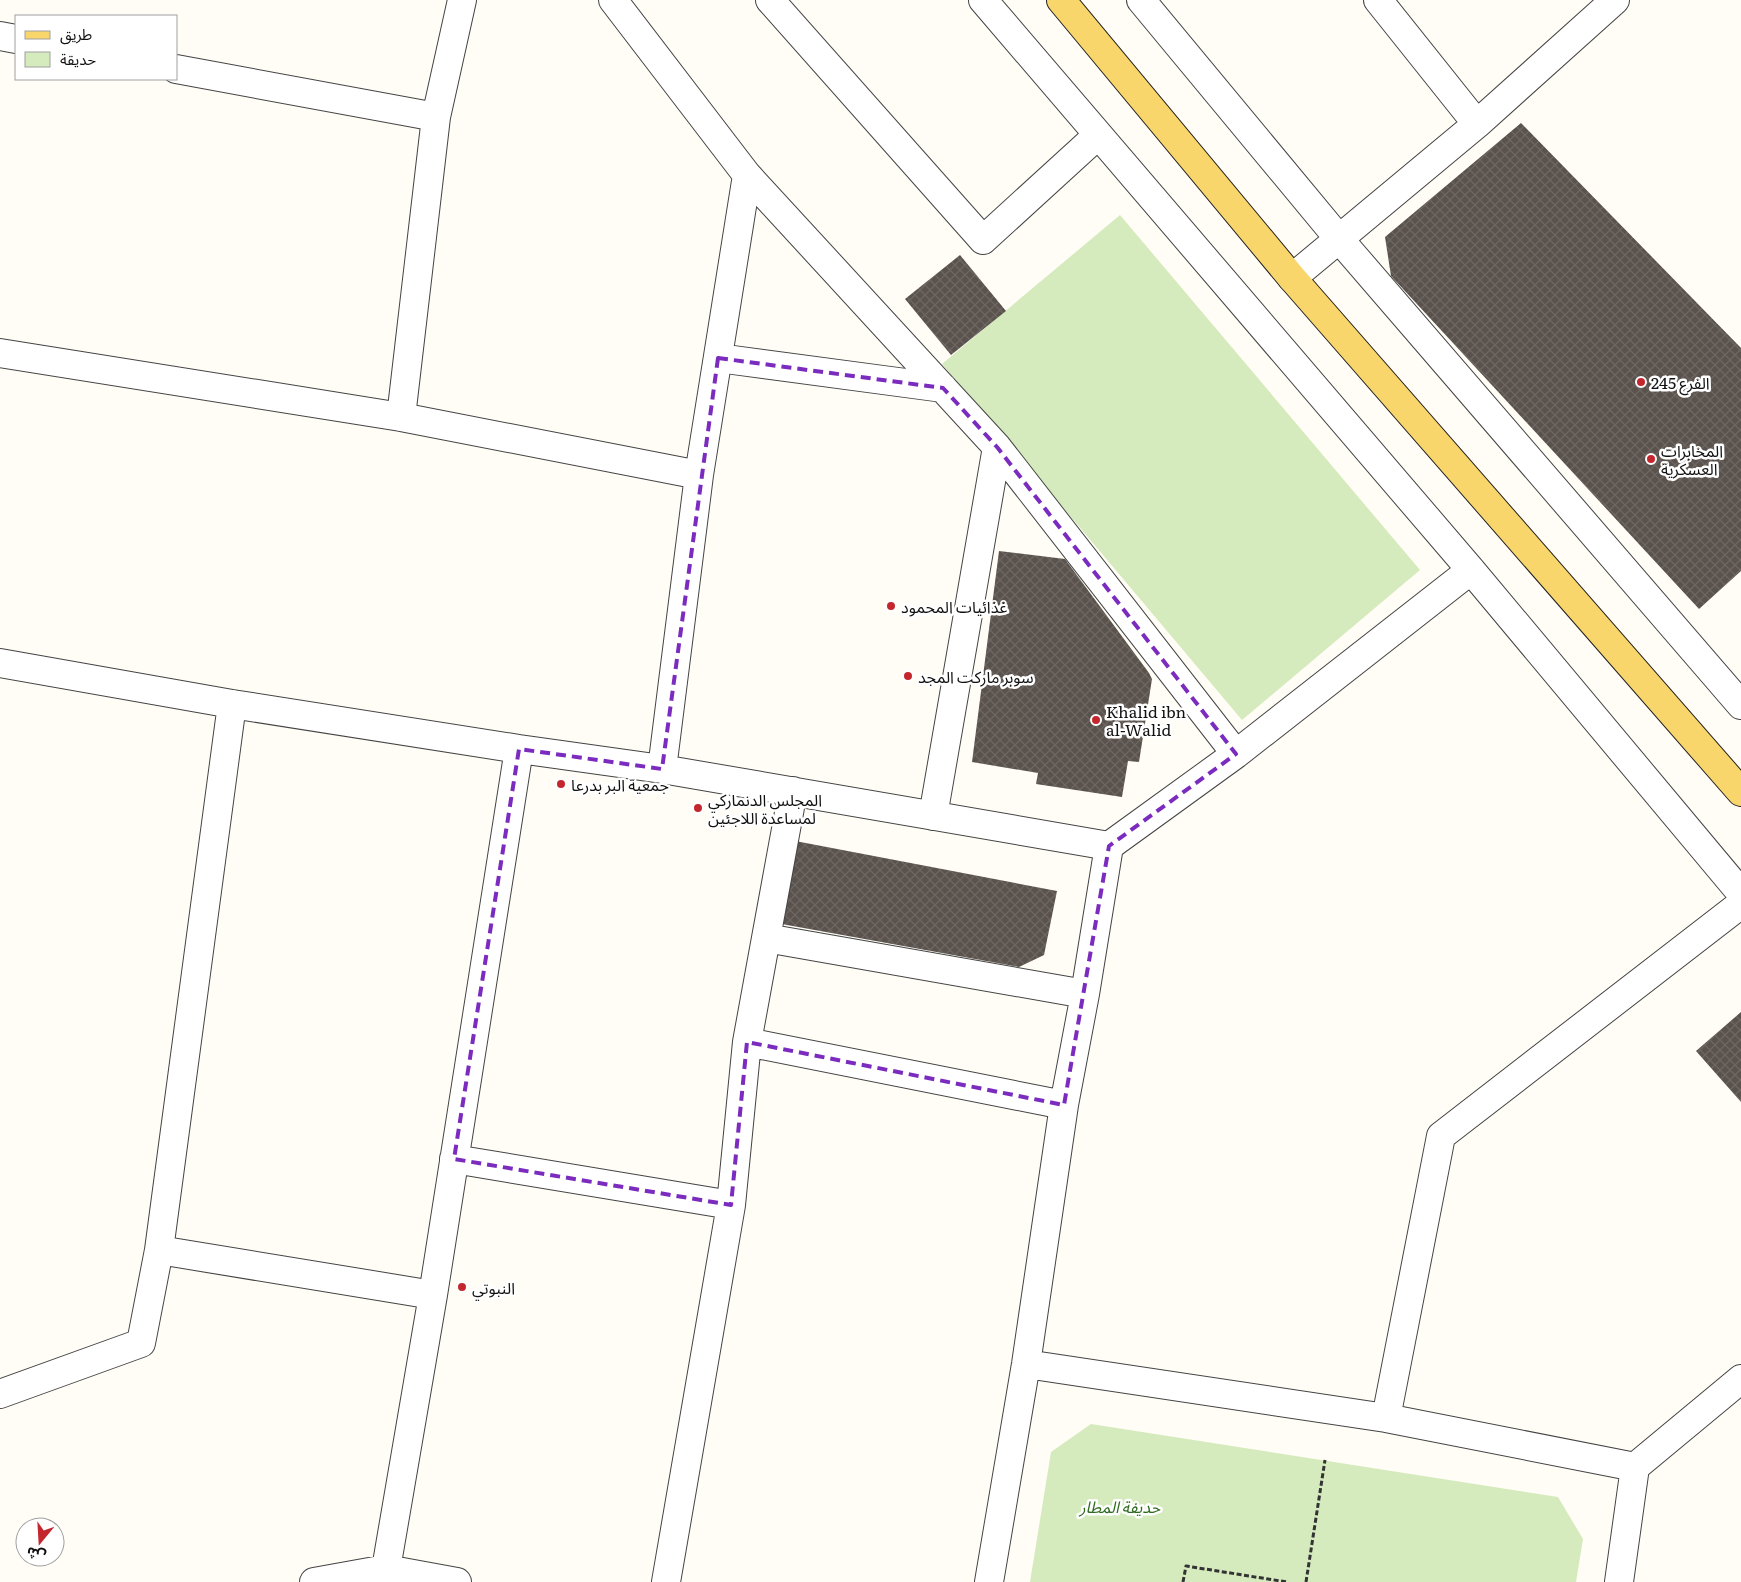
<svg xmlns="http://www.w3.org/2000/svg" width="1741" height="1582" font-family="Literata,'Noto Sans Arabic',serif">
<defs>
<pattern id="building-cross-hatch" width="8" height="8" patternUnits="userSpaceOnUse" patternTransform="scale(1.25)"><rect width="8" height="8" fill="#5a524d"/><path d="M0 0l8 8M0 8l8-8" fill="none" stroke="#6d6662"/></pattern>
</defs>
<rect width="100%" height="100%" fill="#fffdf5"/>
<!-- park -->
<path fill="#d5ebbd" d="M1120,215L1420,570L1242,720L942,364Z
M1091,1424L1558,1497L1583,1539L1576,1582H1030L1051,1452Z"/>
<!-- building -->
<path fill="url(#building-cross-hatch)" d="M1521,123L1741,348V571L1699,609L1391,276L1385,237Z
M960,255L1006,311L951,355L905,299Z
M999,551L1065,559L1149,673L1152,679L1139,762L1128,761L1122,797L1036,784L1038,773L972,762Z
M790,840L1057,891L1044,955L1019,967L776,923Z
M1741,1012V1102L1696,1051Z"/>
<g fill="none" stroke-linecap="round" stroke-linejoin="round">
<defs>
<path id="street" d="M613,0L747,175L997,447L1236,754
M770,0L983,240L1098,135
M983,0L1471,570L1741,893
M1141,0L1340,240L1741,705
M1378,0L1477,124
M0,36L16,39
M176,69L436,117
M1292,278L1477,124L1615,0
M0,353L401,417L699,475
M718,358L943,388
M401,417L436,117L462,0
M0,663L232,704L519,749L662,769L1109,846L1236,754L1471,570
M662,769L699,475L747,175
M933,816L997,447
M766,938L793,791
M1064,1105L747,1042L766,938L1085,994
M454,1159L731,1205
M159,1250L433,1295
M1026,1364L1386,1418L1635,1467
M0,1394L141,1343L159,1250L232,704
M1386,1418L1441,1136L1741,904
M386,1569L433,1295L519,749
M314,1582L386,1569L457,1582
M666,1582L731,1205L747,1042
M989,1582L1026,1364L1064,1105L1085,994L1109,846
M1619,1582L1635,1467L1741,1379"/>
<path id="primary" d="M1061,0L1292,278L1741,792"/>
</defs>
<!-- street casing -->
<use href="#street" stroke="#444" stroke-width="30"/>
<!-- primary casing -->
<use href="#primary" stroke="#222" stroke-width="30"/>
<!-- path -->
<path stroke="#333" stroke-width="3" stroke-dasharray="5 2.5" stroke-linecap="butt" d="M1183,1582L1186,1566L1287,1582
M1306,1582L1325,1460"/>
<!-- street -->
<use href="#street" stroke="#fff" stroke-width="28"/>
<!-- primary -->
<use href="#primary" stroke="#f9d66b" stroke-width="28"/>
</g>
<!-- marked area -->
<path fill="none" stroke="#7b2cbf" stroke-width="4" stroke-dasharray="10 6" stroke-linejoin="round" d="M718,358L943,388L997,447L1236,754L1109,846L1064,1105L747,1042L731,1205L454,1159L519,749L662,769Z"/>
<!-- markers -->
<g fill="#c4262e" stroke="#fff" stroke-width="2">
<circle cx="1641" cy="382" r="5"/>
<circle cx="1651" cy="459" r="5"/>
<circle cx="891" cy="606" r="5"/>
<circle cx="908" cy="676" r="5"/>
<circle cx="1096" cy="720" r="5"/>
<circle cx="561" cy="784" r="5"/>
<circle cx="698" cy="808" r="5"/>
<circle cx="462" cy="1287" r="5"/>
</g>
<g text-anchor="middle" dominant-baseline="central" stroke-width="5" stroke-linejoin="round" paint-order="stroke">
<!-- poi labels -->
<g font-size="16" fill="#111" stroke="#fff" text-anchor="start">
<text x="1651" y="382">الفرع 245</text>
<text x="1661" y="450">المخابرات<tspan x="1661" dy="18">العسكرية</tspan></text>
<text x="901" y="606">غذائيات المحمود</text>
<text x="918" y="676">سوبر ماركت المجد</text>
<text x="1106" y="711">Khalid ibn<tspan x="1106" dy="18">al-Walid</tspan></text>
<text x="571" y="784">جمعية البر بدرعا</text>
<text x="708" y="799">المجلس الدنماركي<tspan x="708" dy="18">لمساعدة اللاجئين</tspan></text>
<text x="472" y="1287">النبوتي</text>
</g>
<!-- park labels -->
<g font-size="16" font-style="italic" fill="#2f6b1f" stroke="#fff">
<text x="1120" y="1506">حديفة المطار</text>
</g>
</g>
<!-- legend -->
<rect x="15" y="15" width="162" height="65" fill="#ffffff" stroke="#a0a0a0"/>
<rect x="25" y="31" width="25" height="8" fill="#f9d66b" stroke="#a0a0a0"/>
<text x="60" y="40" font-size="15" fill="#111111">طريق</text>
<rect x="25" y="52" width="25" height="15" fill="#d5ebbd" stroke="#a0a0a0"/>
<text x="60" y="65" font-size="15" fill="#111111">حديقة</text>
<!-- north arrow -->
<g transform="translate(40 1542) rotate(198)"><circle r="24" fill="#ffffff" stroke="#a0a0a0"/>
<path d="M0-4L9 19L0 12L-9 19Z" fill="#c4262e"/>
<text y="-8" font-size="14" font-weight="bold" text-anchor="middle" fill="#111111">ش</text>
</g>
</svg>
